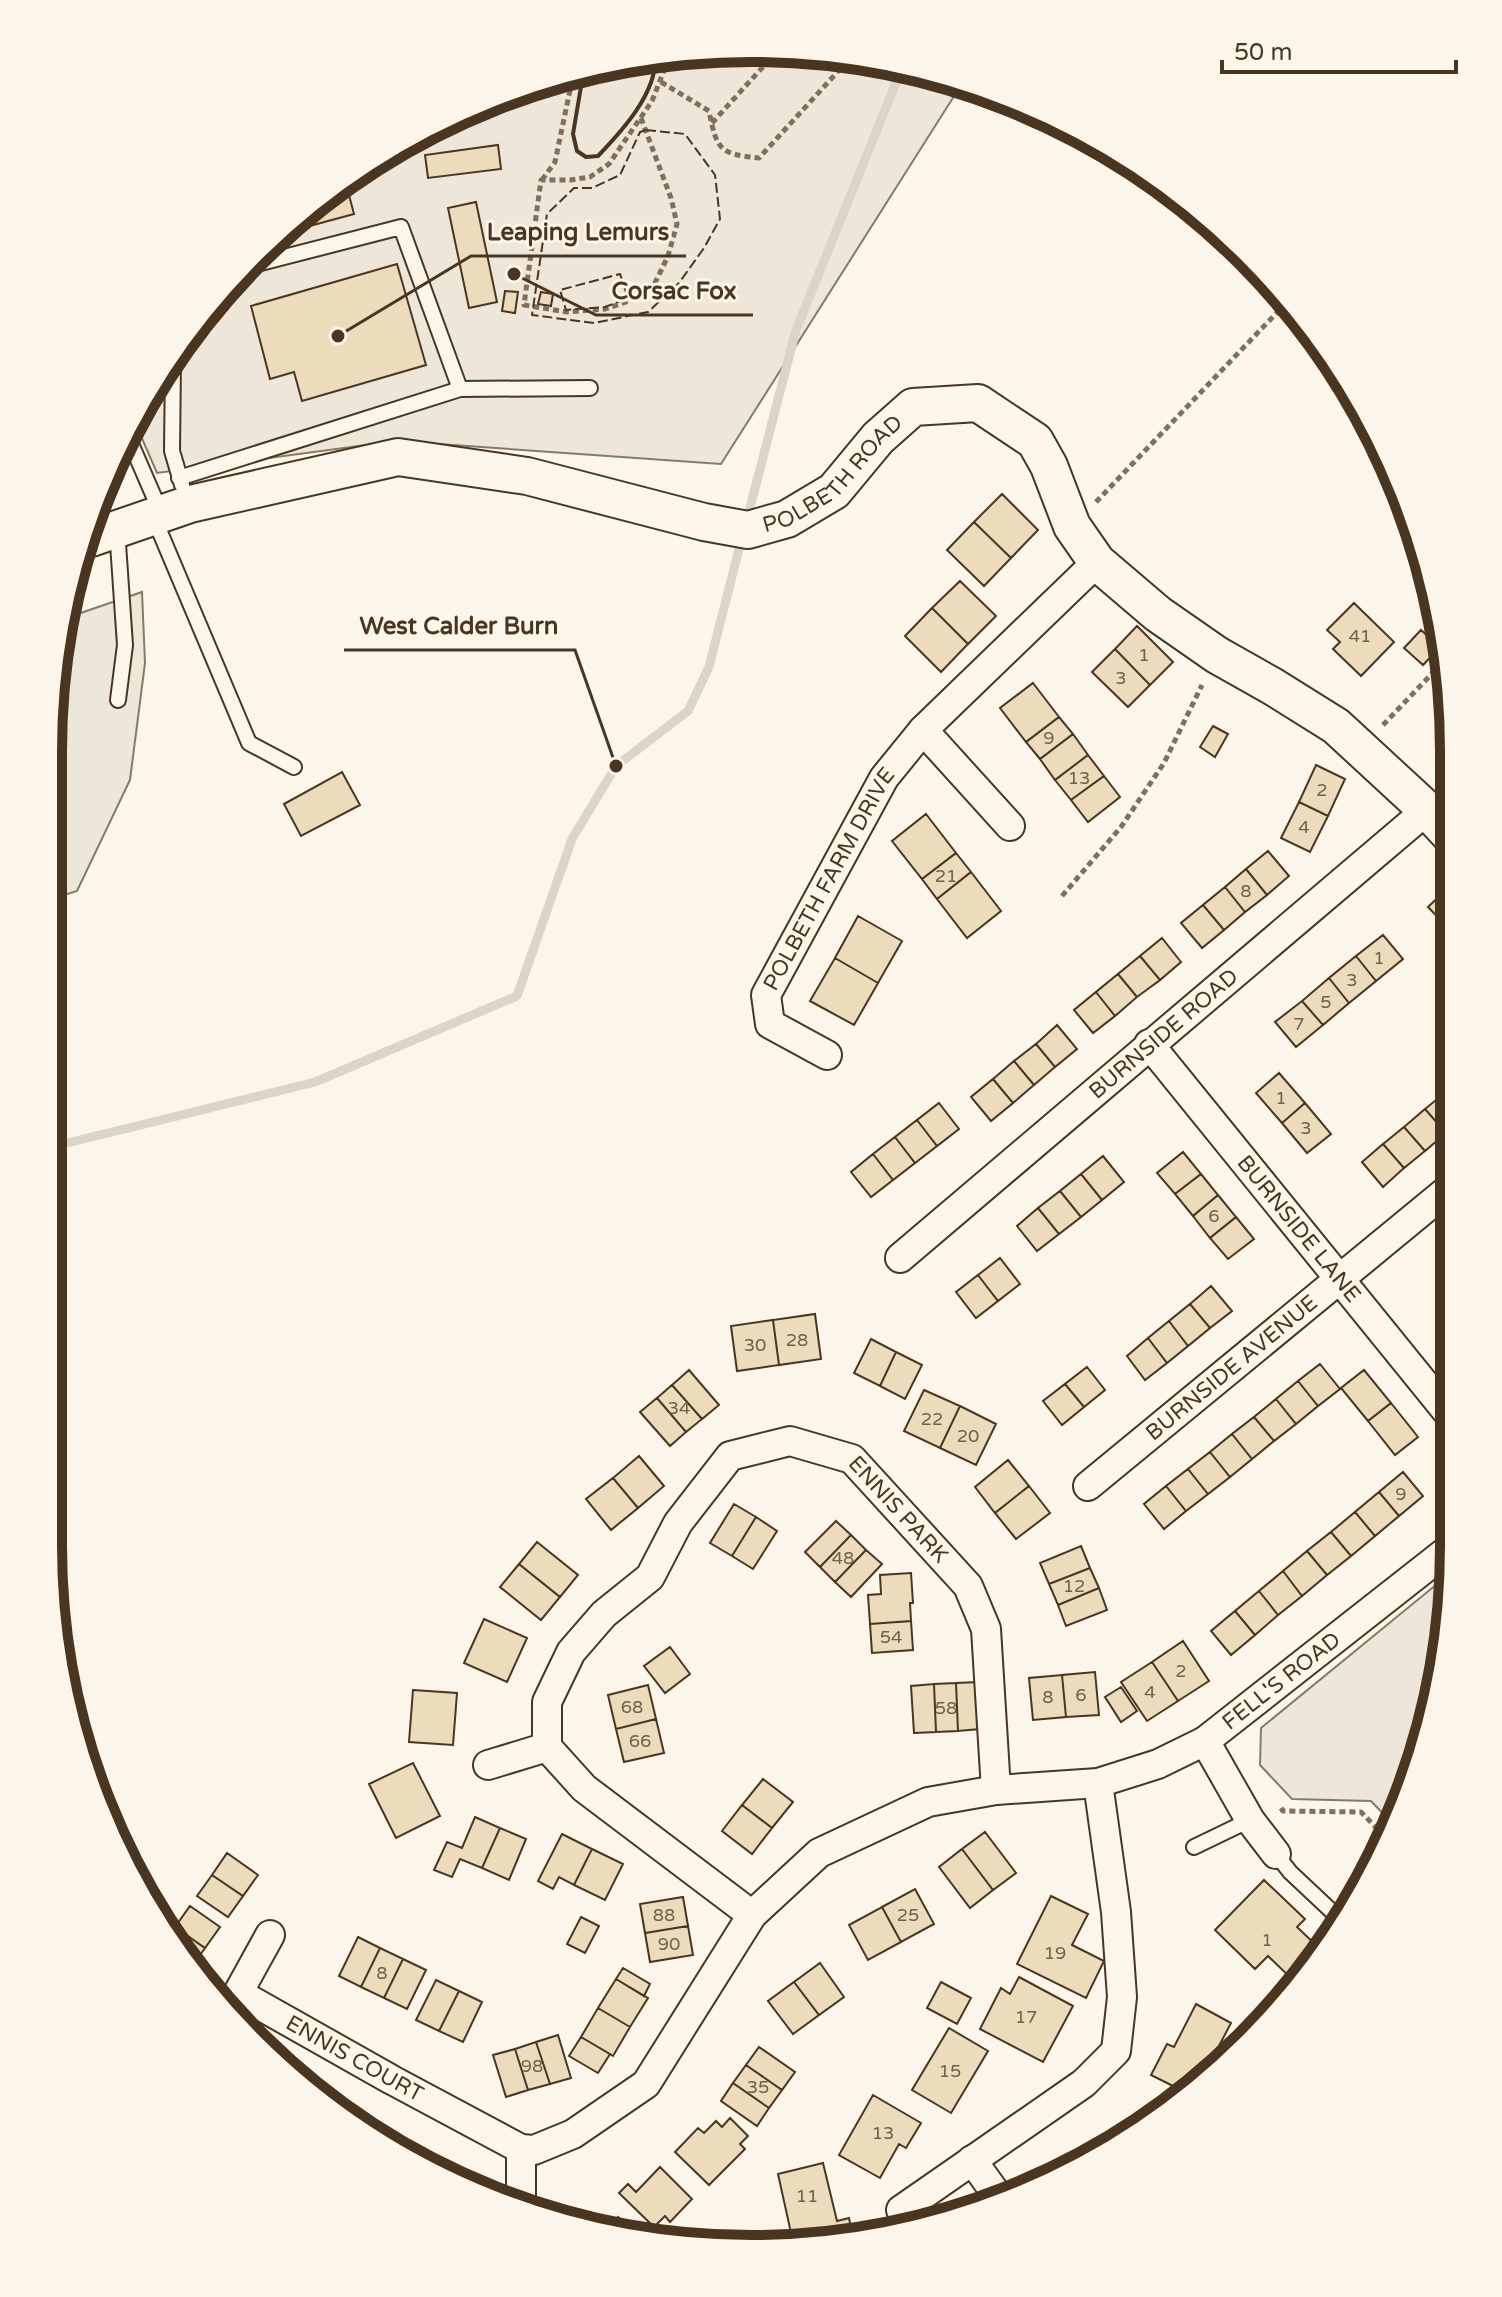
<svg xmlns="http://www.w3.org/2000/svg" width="1502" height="2297" font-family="'Varela Round',sans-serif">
<rect width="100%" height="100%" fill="#fbf6e9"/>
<!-- green -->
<path fill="#ede6d9" stroke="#887966" stroke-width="2" d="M705,49L843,54L963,82L721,464L396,441L157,473L134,420L223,287L323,193L440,120L569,72Z
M1448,1575V1638L1392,1823L1371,1801L1292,1799L1260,1765L1261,1728Z"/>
<!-- parking -->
<path fill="#ede7d9" stroke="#887966" stroke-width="2" d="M142,592L145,663L130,780L77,891L52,899L54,659L66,618Z"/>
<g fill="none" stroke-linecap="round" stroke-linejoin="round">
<!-- stream -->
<path stroke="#dcd4c6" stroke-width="9" d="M746,523L796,330L902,68
M51,1147L315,1082L517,996L572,839L616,766L688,711L709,667L742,537"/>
</g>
<!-- building -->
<path fill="#ecdcbc" stroke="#4a3520" stroke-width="2" d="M523,89L525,95L496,105L494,100Z
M498,145L501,169L428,178L425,155Z
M345,180L354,214L280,234L323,193Z
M476,202L497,302L469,308L448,208Z
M397,264L426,365L302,401L294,372L270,379L251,306Z
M505,291L518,292L515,313L502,311Z
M541,292L553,294L551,306L538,304Z
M1002,494L1038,530L1011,558L974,522Z
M974,522L1011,558L984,586L947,550Z
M960,581L996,616L968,644L932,608Z
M1354,603L1394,642L1361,676L1333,649L1340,642L1327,630Z
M932,608L968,644L941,672L905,636Z
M1137,626L1173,662L1150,685L1115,649Z
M1421,630L1440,647L1423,665L1404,648Z
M1115,649L1150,685L1128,707L1092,672Z
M1033,683L1059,717L1026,742L1000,708Z
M1059,717L1073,734L1040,759L1026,742Z
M1213,726L1228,734L1215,757L1200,747Z
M1073,734L1088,755L1055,780L1040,759Z
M1088,755L1104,776L1071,800L1055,780Z
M1316,765L1345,779L1328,816L1299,802Z
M342,772L360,805L301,836L284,804Z
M1104,776L1120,797L1088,822L1071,800Z
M1299,802L1328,816L1310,852L1281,838Z
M926,814L956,853L922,879L892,841Z
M1268,851L1289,876L1267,895L1246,869Z
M956,853L971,872L937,899L922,879Z
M1246,869L1267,895L1245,912L1225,887Z
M971,872L1001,911L967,938L937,899Z
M1452,884L1451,931L1428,907Z
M1225,887L1245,912L1224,930L1203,905Z
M1203,905L1224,930L1202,948L1181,923Z
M858,916L902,941L878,983L835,958Z
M1383,935L1403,959L1376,981L1356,956Z
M1162,938L1181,962L1160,980L1140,956Z
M1140,956L1160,980L1137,997L1118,974Z
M1356,956L1376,981L1349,1003L1329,978Z
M835,958L878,983L854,1025L810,1001Z
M1118,974L1137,997L1115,1016L1096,992Z
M1329,978L1349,1003L1323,1025L1302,1001Z
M1096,992L1115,1016L1093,1033L1074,1010Z
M1302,1001L1323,1025L1296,1047L1275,1022Z
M1057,1025L1077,1049L1055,1067L1036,1044Z
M1036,1044L1055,1067L1034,1085L1014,1061Z
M1014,1061L1034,1085L1013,1103L993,1079Z
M1279,1073L1305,1103L1282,1123L1256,1093Z
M993,1079L1013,1103L991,1121L971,1097Z
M1447,1091L1451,1095L1450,1129L1446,1133L1425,1109Z
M939,1103L959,1129L937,1146L917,1120Z
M1305,1103L1331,1134L1307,1153L1282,1123Z
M1425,1109L1446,1133L1425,1151L1404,1127Z
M917,1120L937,1146L915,1163L895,1137Z
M1404,1127L1425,1151L1404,1168L1383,1144Z
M895,1137L915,1163L893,1180L873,1154Z
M1383,1144L1404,1168L1383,1187L1362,1162Z
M1183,1152L1201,1174L1175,1194L1157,1173Z
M873,1154L893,1180L871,1197L851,1172Z
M1103,1156L1124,1182L1102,1200L1081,1174Z
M1081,1174L1102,1200L1081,1217L1060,1191Z
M1201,1174L1218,1195L1193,1216L1175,1194Z
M1060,1191L1081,1217L1059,1234L1038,1208Z
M1218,1195L1236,1217L1210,1238L1193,1216Z
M1038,1208L1059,1234L1037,1251L1017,1226Z
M1236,1217L1254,1239L1228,1259L1210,1238Z
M1000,1258L1020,1284L998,1301L978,1275Z
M978,1275L998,1301L976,1318L956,1292Z
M1211,1286L1232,1311L1210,1328L1190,1304Z
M1190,1304L1210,1328L1188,1346L1169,1321Z
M815,1314L821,1359L779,1365L773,1320Z
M773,1320L779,1365L737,1371L731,1326Z
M1169,1321L1188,1346L1167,1363L1148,1338Z
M1148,1338L1167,1363L1145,1380L1127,1356Z
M871,1339L896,1352L880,1386L854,1373Z
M896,1352L922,1365L905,1399L880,1386Z
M1320,1364L1340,1389L1318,1406L1298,1381Z
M1087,1367L1105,1390L1084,1407L1065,1384Z
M689,1370L719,1405L702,1419L672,1385Z
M1364,1370L1391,1403L1368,1421L1341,1388Z
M1298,1381L1318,1406L1296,1424L1276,1399Z
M1065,1384L1084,1407L1062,1425L1043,1401Z
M672,1385L702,1419L686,1432L657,1398Z
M924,1390L960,1406L940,1448L904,1431Z
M657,1398L686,1432L670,1446L640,1412Z
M1276,1399L1296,1424L1274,1441L1254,1417Z
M1391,1403L1418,1437L1395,1455L1368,1421Z
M960,1406L996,1424L976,1465L940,1448Z
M1254,1417L1274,1441L1252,1459L1232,1434Z
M1232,1434L1252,1459L1230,1477L1210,1452Z
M1210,1452L1230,1477L1208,1494L1188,1469Z
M639,1456L664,1486L638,1508L613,1478Z
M1008,1460L1029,1486L995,1513L975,1487Z
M1188,1469L1208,1494L1186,1511L1166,1486Z
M1403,1472L1423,1496L1399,1516L1379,1492Z
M613,1478L638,1508L611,1530L586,1499Z
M1029,1486L1050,1513L1016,1539L995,1513Z
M1166,1486L1186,1511L1164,1529L1144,1504Z
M1379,1492L1399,1516L1375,1536L1355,1512Z
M734,1504L756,1517L732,1556L710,1543Z
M1355,1512L1375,1536L1351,1556L1331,1532Z
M756,1517L777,1531L753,1569L732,1556Z
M836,1521L851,1535L820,1567L805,1552Z
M1331,1532L1351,1556L1327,1575L1307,1551Z
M851,1535L866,1550L835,1582L820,1567Z
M537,1542L578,1575L560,1597L519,1564Z
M1081,1546L1090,1568L1049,1584L1040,1563Z
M866,1550L882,1564L851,1597L835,1582Z
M1307,1551L1327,1575L1302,1596L1283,1571Z
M519,1564L560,1597L541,1620L500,1587Z
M1090,1568L1099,1588L1058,1605L1049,1584Z
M1283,1571L1302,1596L1278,1615L1259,1591Z
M911,1573L913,1603H910L911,1621L870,1624L868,1595L881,1594L880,1575Z
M1099,1588L1107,1610L1066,1626L1058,1605Z
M1259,1591L1278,1615L1255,1635L1235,1611Z
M1235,1611L1255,1635L1231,1655L1211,1631Z
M484,1619L527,1638L507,1682L464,1663Z
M911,1621L913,1650L872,1653L870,1624Z
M1183,1641L1209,1681L1178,1701L1152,1662Z
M670,1647L690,1674L665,1693L644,1666Z
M1152,1662L1178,1701L1147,1721L1121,1682Z
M1095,1672L1099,1715L1066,1717L1062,1675Z
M1062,1675L1066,1717L1033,1720L1029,1678Z
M978,1682L980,1729L958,1731L956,1683Z
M956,1683L958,1731L936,1732L934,1684Z
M934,1684L936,1732L914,1733L911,1686Z
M648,1685L656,1719L616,1729L608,1695Z
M1121,1687L1137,1711L1121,1722L1105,1697Z
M413,1690L457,1693L453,1745L409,1742Z
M656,1719L664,1753L624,1762L616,1729Z
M413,1763L440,1816L396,1838L369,1784Z
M763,1779L793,1802L772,1828L742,1805Z
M742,1805L772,1828L752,1854L722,1831Z
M475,1817L500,1828L482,1868L460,1859L452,1877L434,1870L447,1842L462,1848Z
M500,1828L526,1839L509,1880L482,1868Z
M985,1832L1016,1873L993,1890L962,1849Z
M562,1834L592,1849L574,1885L559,1877L553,1889L538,1881Z
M592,1849L623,1864L605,1900L574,1885Z
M962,1849L993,1890L970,1908L939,1867Z
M227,1853L258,1875L243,1896L212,1875Z
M212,1875L243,1896L228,1917L197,1896Z
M1264,1880L1305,1919L1297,1927L1320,1949L1297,1984L1268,1956L1255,1969L1215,1930Z
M915,1889L934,1924L901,1942L882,1907Z
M1051,1896L1088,1914L1072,1945L1104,1961L1086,1998L1017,1964Z
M683,1897L688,1926L645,1933L640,1904Z
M190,1906L220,1927L205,1948L175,1927Z
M882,1907L901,1942L868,1960L849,1925Z
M581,1917L599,1926L585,1953L567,1944Z
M688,1926L693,1955L650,1962L645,1933Z
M175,1927L205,1948L193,1965L167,1938Z
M358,1937L380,1948L361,1987L339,1976Z
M380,1948L403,1959L384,1998L361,1987Z
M403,1959L426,1970L407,2009L384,1998Z
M820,1963L844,1997L819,2015L794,1982Z
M623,1968L650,1984L644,1996L616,1979Z
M1019,1977L1073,2006L1043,2062L980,2029L1001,1988L1010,1994Z
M616,1979L648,1998L630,2027L598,2008Z
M436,1980L459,1991L439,2031L416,2020Z
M794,1982L819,2015L793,2034L768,2001Z
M941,1982L971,1998L957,2024L927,2008Z
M459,1991L482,2002L463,2042L439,2031Z
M1196,2004L1231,2023L1209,2065L1211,2066L1181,2090L1151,2075L1167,2044L1174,2047Z
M598,2008L630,2027L613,2056L581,2037Z
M949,2028L988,2051L951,2113L912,2090Z
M558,2035L571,2078L550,2084L536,2042Z
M581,2037L610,2054L598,2073L569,2056Z
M536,2042L550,2084L528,2090L515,2049Z
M759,2047L795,2072L782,2090L746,2065Z
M515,2049L528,2090L506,2097L493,2055Z
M746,2065L782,2090L769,2108L733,2083Z
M733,2083L769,2108L757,2126L721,2101Z
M873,2095L921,2123L906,2148L899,2144L880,2178L839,2155Z
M730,2118L748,2136L740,2144L745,2149L709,2185L675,2152L698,2128L704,2133L716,2121L722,2127Z
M823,2163L837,2221L849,2218L853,2238L793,2242L778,2174Z
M660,2167L692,2199L670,2222L665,2216L654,2227L619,2193L628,2184L636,2192Z
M618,2217L631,2230L610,2225Z"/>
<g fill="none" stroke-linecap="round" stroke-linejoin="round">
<defs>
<path id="service" d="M173,362L172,451L182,485
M460,389L590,388
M126,432L161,513
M179,478L460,389L401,227L245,267
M154,518L249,743L294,767
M117,529L125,645L118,700
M1194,1847L1250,1820
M1276,1854L1290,1872L1340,1919"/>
<g id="minor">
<path d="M923,730L1010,826"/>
<path id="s1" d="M1149,1044L1449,1414"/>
<path id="s2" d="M827,1055L770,1024L766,995L884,778L923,730L1097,562"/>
<path id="s3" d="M900,1258L1427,810"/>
<path id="s4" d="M1088,1486L1450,1188"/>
<path d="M1205,1741L1250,1820L1276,1854"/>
<path d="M488,1765L547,1747"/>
<path id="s5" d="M752,1915L584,1788L547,1747V1702L571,1652L604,1614L650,1577L678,1523L730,1456L790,1441L852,1459L968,1586L986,1629L996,1790"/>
<path id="s6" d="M270,1935L238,1993L392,2080L521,2149L534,2150L573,2134L646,2084L752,1915L819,1853L928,1802L996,1790L1098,1783L1158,1764L1205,1741L1448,1550"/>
<path d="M521,2149V2205"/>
<path d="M972,2160L997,2195"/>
<path d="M901,2210L1084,2083L1116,2051L1122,1997L1116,1912L1098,1783"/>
</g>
<g id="tertiary">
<path id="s7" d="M91,538L190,504L398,457L527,476L704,522L748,530L787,519L834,491L878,438L913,407L978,403L1035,441L1049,466L1072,526L1097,562L1158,614L1217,655L1272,686L1336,726L1427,810L1452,837"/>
</g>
</defs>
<!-- service casing -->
<use href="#service" stroke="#4a3520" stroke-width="18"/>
<!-- minor casing -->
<use href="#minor" stroke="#4a3520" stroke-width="32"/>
<!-- tertiary casing -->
<use href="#tertiary" stroke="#4a3520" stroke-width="40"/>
<!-- path -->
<path stroke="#7f6f5c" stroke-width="5" stroke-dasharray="6 4" stroke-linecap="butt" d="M661,82L709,111C717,150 719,154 759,158L852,56
M641,118L671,198L677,224L668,256L654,285L646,295L605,309L567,312L524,305L541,180H570L590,177L609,164L652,101L670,55
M712,123L771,58
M542,180L555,162L574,71
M1096,502L1288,301
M1383,725L1445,660
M1062,896L1121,827L1164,763L1202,685
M1281,1808L1283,1811L1361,1812L1387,1839"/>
<!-- service -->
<use href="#service" stroke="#fbf6e9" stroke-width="14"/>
<!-- minor -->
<use href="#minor" stroke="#fbf6e9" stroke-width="28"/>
<!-- tertiary -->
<use href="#tertiary" stroke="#fbf6e9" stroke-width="36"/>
<!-- fence -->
<path stroke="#4a3520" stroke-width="2" stroke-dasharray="10 4" stroke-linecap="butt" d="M646,130L685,134L715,175L720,219L704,248L679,283L648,312L594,323L532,315L547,214L574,188H592L620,175L640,132Z
M620,274L628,298L605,307L566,310L560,290Z"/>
<!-- wall -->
<path stroke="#4a3520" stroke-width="4" d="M584,69L573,134L577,151L586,157L598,156C621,132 657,93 655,58"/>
</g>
<g text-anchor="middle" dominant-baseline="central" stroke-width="6" stroke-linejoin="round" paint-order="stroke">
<!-- number labels -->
<g font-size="18" fill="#725f47">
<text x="1360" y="636">41</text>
<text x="1144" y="655">1</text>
<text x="1121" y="678">3</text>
<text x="1049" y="738">9</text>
<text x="1079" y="778">13</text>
<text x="1322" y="790">2</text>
<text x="1304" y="827">4</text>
<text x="946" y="876">21</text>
<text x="1246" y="891">8</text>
<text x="1379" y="958">1</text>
<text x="1352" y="980">3</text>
<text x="1326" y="1002">5</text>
<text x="1299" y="1024">7</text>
<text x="1281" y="1098">1</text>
<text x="1306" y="1128">3</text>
<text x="1214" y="1216">6</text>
<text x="797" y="1340">28</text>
<text x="755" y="1345">30</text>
<text x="679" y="1408">34</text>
<text x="932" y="1419">22</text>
<text x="968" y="1436">20</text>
<text x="1401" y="1494">9</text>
<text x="843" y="1558">48</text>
<text x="1074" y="1586">12</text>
<text x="891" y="1637">54</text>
<text x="1181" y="1671">2</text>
<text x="1150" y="1692">4</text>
<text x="1081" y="1695">6</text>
<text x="1048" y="1697">8</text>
<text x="632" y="1707">68</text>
<text x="946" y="1708">58</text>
<text x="640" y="1741">66</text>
<text x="664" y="1915">88</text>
<text x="908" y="1915">25</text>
<text x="1267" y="1940">1</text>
<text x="669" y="1944">90</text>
<text x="1055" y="1953">19</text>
<text x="382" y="1973">8</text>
<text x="1026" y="2017">17</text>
<text x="532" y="2066">98</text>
<text x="950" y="2071">15</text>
<text x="758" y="2087">35</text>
<text x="883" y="2133">13</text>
<text x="807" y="2196">11</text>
</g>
<!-- street labels -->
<g font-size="22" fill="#4a3520" stroke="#fbf6e9">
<text stroke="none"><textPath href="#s7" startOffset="780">POLBETH ROAD</textPath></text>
<text stroke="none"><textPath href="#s2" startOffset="226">POLBETH FARM DRIVE</textPath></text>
<text stroke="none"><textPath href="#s3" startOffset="346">BURNSIDE ROAD</textPath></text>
<text stroke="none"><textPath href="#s1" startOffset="238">BURNSIDE LANE</textPath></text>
<text stroke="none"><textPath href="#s4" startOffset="186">BURNSIDE AVENUE</textPath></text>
<text stroke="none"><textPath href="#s5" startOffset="816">ENNIS PARK</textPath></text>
<text stroke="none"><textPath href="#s6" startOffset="1328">FELL'S ROAD</textPath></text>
<text stroke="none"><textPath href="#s6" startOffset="200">ENNIS COURT</textPath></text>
</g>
</g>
<!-- crop -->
<path d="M0 0H1502V2297H0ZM751 62H751A689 689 0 0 1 1440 751V1546A689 689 0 0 1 751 2235H751A689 689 0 0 1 62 1546V751A689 689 0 0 1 751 62Z" fill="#fbf6e9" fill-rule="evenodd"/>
<path fill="none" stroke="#4a3520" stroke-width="10" d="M751 62H751A689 689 0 0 1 1440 751V1546A689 689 0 0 1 751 2235H751A689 689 0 0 1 62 1546V751A689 689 0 0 1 751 62Z"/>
<!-- callouts -->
<path fill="none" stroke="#4a3520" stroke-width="3" d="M338 336L471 256H686M514 274L596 315H753M616 766L575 650H344"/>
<g fill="#4a3520" stroke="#fbf6e9" stroke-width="3">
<circle cx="338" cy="336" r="8"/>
<circle cx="514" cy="274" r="8"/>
<circle cx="616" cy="766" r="8"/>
</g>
<g font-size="24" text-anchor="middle" font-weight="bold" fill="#4a3520" stroke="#fbf6e9" stroke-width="6" stroke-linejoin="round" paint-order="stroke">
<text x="578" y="240">Leaping Lemurs</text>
<text x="674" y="299">Corsac Fox</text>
<text x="459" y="634">West Calder Burn</text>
</g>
<!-- scale -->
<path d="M1222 60v12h234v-12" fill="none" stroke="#4a3520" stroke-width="4"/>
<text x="1234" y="60" font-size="24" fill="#4a3520" stroke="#fbf6e9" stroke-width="6" paint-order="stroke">50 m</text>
</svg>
